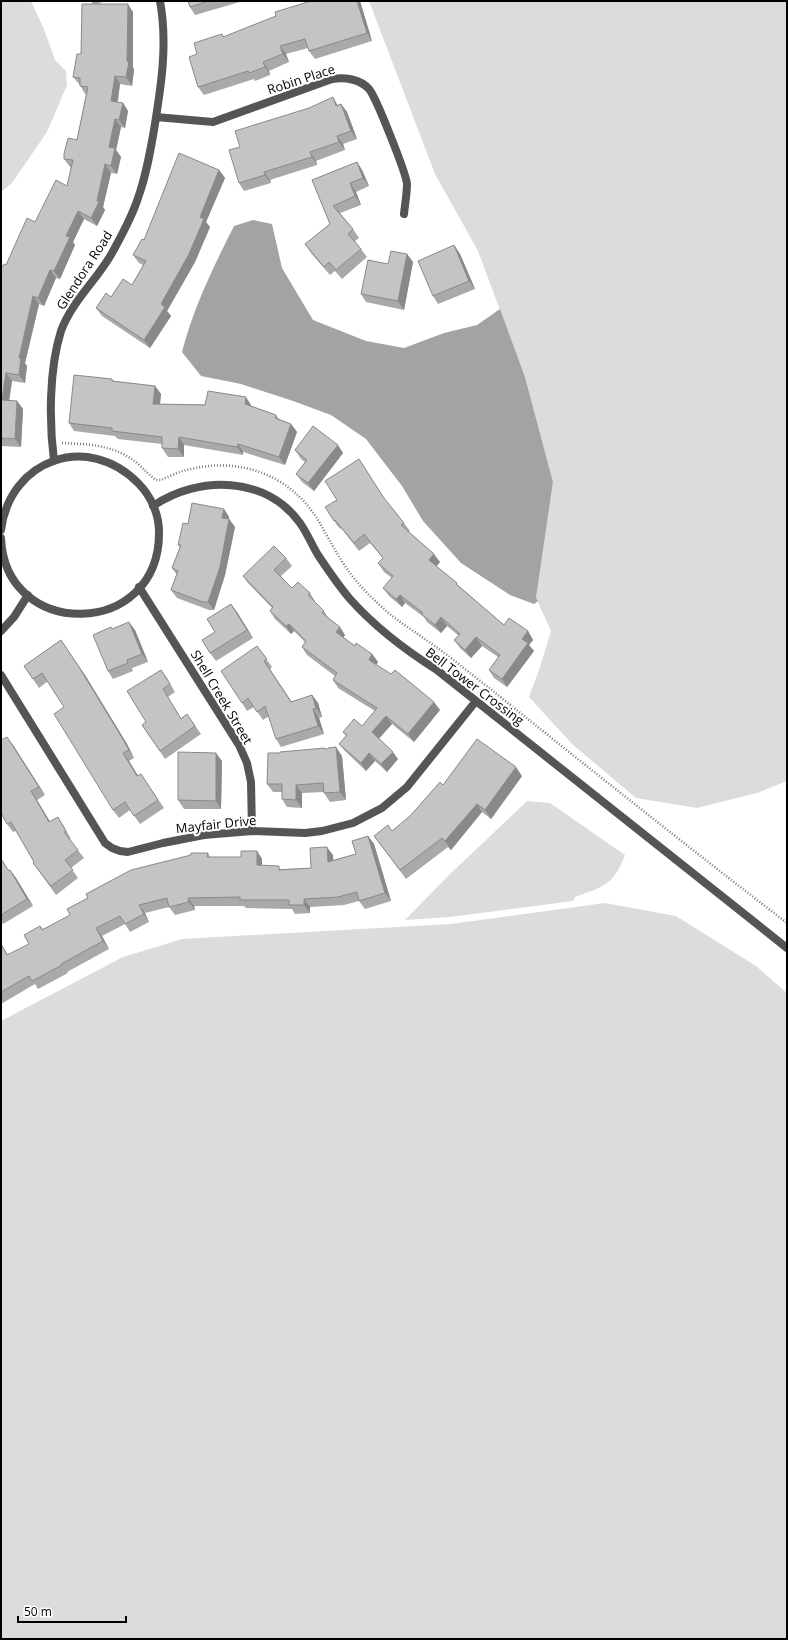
<svg xmlns="http://www.w3.org/2000/svg" width="788" height="1640" font-family="'Open Sans',sans-serif">
<rect width="100%" height="100%" fill="#fff"/>
<!-- green -->
<path fill="#dcdcdc" d="M1,1H31L44,29L55,60L66,71L67,85L47,132L12,183L2,191L1,194Z
M369,1H787V781L757,793L697,808L636,798L572,744L529,697L540,667L551,631L536,598L553,482L525,377L478,251L435,174Z
M527,801L550,803L625,855C613,886 604,886 575,897L573,901L450,917L405,920L448,876Z
M605,903L676,916L756,966L787,993V1639H1V1021L123,957L182,939L451,924Z"/>
<!-- water -->
<path fill="#a3a3a3" d="M253,220L272,224L282,268L313,320L366,341L404,348L444,333L477,325L500,309L525,377L553,482L536,598L538,601L534,604L510,595L461,563L423,521L402,486L366,439L331,415L293,401L241,384L201,376L182,352C194,306 213,268 234,226Z"/>
<g fill="none" stroke-linecap="round" stroke-linejoin="round">
<!-- path -->
<path stroke="#777" stroke-width="2.5" stroke-dasharray="1 2" stroke-linecap="butt" d="M62,443C89,444 115,445 137,463C144,469 149,475 156,480H161C170,476 180,471 191,469C219,462 251,465 277,480C315,502 321,529 343,563C354,580 369,596 383,608C397,621 414,631 429,642C451,657 472,675 493,691C590,769 688,847 787,923"/>
<!-- minor -->
<path stroke="#555" stroke-width="8" d="M156,117L213,122L332,79C345,77 360,79 369,89C376,97 406,173 407,184C407,193 405,204 404,214
M54,461C49,422 49,369 61,331C72,301 97,280 112,253C122,235 132,217 138,198C146,176 150,153 154,130C161,87 168,44 160,1
M153,506C199,475 266,476 300,523C307,533 312,545 318,555C328,570 338,585 350,599C375,627 405,650 437,670L787,948
M1,530C10,459 88,432 138,483C151,496 159,514 159,532C160,639 5,641 1,538
M139,587L239,745L247,763L251,782L252,831
M1,631L14,617L28,595
M1,675L105,843L112,848L120,851L128,852L163,843L204,835L252,831L305,833L322,831L353,823L382,808L407,787L476,701"/>
</g>
<!-- wall -->
<path fill="#a9a9a9" d="M91,1H104L98,4L133,12V67L134,70L132,86L120,84L118,102L123,103L128,111L125,128L121,127L116,150L121,157L117,174L111,173L103,207L105,210L97,226L84,219L73,242L75,245L60,279L56,278L44,306L39,304L25,363L27,366L25,383L12,381L9,401H17L23,409L21,447L1,446V269L6,265L35,222L67,186L71,167H70L64,159L77,140L86,94H85L80,85L73,77L81,54L93,4Z
M188,1H240V2L195,15L190,7Z
M311,1H360L372,41L315,59L309,51L308,48L286,54L289,62L269,71L270,75L255,81L254,79L204,95L198,87L197,54L222,34L224,37L276,16Z
M341,104L347,112L357,139L343,144L345,150L316,161L317,165L270,180L271,183L244,191L239,183L240,147Z
M357,162L362,170L369,186L356,192L361,205L340,213L353,229L359,238L355,241L367,257L342,279L335,271L330,275L311,253L305,244L330,224L312,180Z
M219,170L225,178L206,222L210,227L195,262L167,311L171,316L150,348L102,316L96,308L111,297L132,285L143,265L139,263L133,255L144,240Z
M454,245L460,254L475,289L438,304L433,296Z
M407,254L413,262L404,310L366,302L361,294Z
M112,379L114,381L155,386L161,394L160,404L251,405V406L276,415L279,419L291,424L297,432L285,465L243,452V455L184,445V457H168L162,448V444L118,439L115,436L74,431L69,423Z
M295,450L343,453L314,491L302,482L296,474L305,462L301,459Z
M359,459L386,501L404,523L410,531L409,532L440,562L436,566L504,625L528,631L533,640L529,645L534,651L507,687L494,678L489,670L498,657L482,646L471,658L460,648L454,640L459,636L447,626L441,633L427,622L424,617L405,603L402,607L389,596L383,588L392,578L384,572L378,563L383,558L370,543L359,551L341,528L340,529L334,521L337,500Z
M224,509L229,517V519L235,527L225,575L214,610H209L177,598L171,590L177,575L172,568L180,547L178,545L188,524Z
M286,558L292,566L281,576L292,588L310,593L315,601V602L324,611L329,619L345,635L343,637L355,646L372,654L378,662L376,665L440,710L414,742L392,724L379,739L398,759L387,772L375,761L366,771L345,751L339,744L346,736L343,732L362,726L375,711L338,688L333,680L335,676L307,655L302,647L305,642L294,631L291,634L275,619L270,611L272,608L248,583L243,576Z
M237,612L253,638L216,661L210,653L215,632Z
M111,627L112,629L135,630L148,662L132,668L133,671L113,679L108,671Z
M61,640L85,675L127,744L134,758L129,761L138,776L141,774L164,808L140,824L130,810L119,818L113,810L64,707L48,681L39,688L24,666Z
M257,646L272,667L270,669L292,702L312,695L318,703L322,717L319,718L324,734L281,747L276,739L269,716L263,720L254,707L247,711L242,703Z
M161,670L175,692L168,697L181,718L187,714L201,734L165,759L142,725L146,722Z
M13,745L45,795L37,800L50,822L63,825L71,839L70,840L84,858L71,868L78,878L56,895L33,863L34,862L16,831L13,832L7,824L2,803Z
M325,748L326,750L342,756L346,800L330,802L324,793V792L302,793V808L287,807L282,799V792H273L267,784L280,753Z
M222,761L221,809H184L178,800Z
M522,776L491,819L482,812L451,850L448,847L406,879L374,836L392,831L410,816L443,785Z
M368,836L374,844L391,901L365,909L359,901L344,905L310,907V913L295,914L292,909L246,908L244,906H194L195,910L175,915L169,907L145,913L149,922L130,932L125,924L102,936L109,949L67,972L68,973L38,989L35,984L1,1004V944L8,955L29,944L40,926L43,929L208,853L210,857H241L257,851L262,859V866L282,869L311,868L333,855V860L356,854Z
M1,858L9,871L10,870L16,878L33,906L3,924L1,922Z"/>
<!-- shaded-wall -->
<path fill="#898989" d="M357,1H360L372,41L367,33Z
M128,4L133,12V67L134,70L132,86L126,77L127,61Z
M280,46L286,54L289,62L283,54Z
M263,62L269,71L270,75L265,67Z
M115,76L120,84L116,109L111,101Z
M333,97L338,106H336Z
M123,103L128,111L125,128L119,120Z
M341,104L347,112L357,139L351,131Z
M115,119L121,127L116,150L121,157L117,174L111,166L109,147Z
M337,136L343,144L345,150L339,142Z
M310,152L316,161L317,165L312,157Z
M357,162L362,170L369,186L363,178Z
M105,164L111,173L103,207L105,210L97,226L91,218L97,201Z
M219,170L225,178L206,222L210,227L195,262L167,311L171,316L150,348L144,340L161,304L200,217Z
M264,172L270,180L271,183L265,175Z
M350,183L356,192L361,205L355,196Z
M78,211L84,219L73,242L75,245L60,279L54,271L66,236Z
M454,245L460,254L475,289L469,281Z
M407,254L413,262L404,310L398,301Z
M50,270L56,278L44,306L38,298Z
M33,296L39,304L25,363L27,366L25,383L19,375V358Z
M6,373L12,381L8,408L2,400Z
M155,386L161,394L159,412L153,404Z
M246,397L251,405L250,412L245,404Z
M17,401L23,409L21,447L15,439Z
M291,424L297,432L285,465L279,457Z
M179,437L184,445V457L178,449Z
M238,444L243,452V455L237,447Z
M338,445L343,453L314,491L308,483Z
M224,509L229,517V519L235,527L225,575L214,610L208,602Z
M434,554L440,562L435,568L429,560Z
M400,595L405,603L402,607L396,599Z
M231,604L237,612L253,638L247,630Z
M441,617L447,626L441,633L435,625Z
M129,622L135,630L148,662L142,654Z
M289,624L294,631L291,634L286,626Z
M340,627L345,635L342,640L336,632Z
M528,631L533,640L529,645L534,651L507,687L502,679L522,639Z
M476,637L482,646L471,658L465,650Z
M372,654L378,662L374,668L369,660Z
M79,667L85,675L127,744L134,758L129,750Z
M161,670L167,678L175,692L170,684Z
M312,695L318,703L322,717L316,708Z
M434,702L440,710L414,742L408,734Z
M313,709L319,718L324,734L318,726Z
M386,716L392,724L377,740L372,732Z
M7,737L13,745L45,795L39,787Z
M336,747L342,756L346,800L340,792Z
M393,752L398,759L387,772L381,764Z
M123,753L129,761L143,784L137,776Z
M216,753L222,761L221,809L216,801Z
M369,753L375,761L366,771L361,763Z
M516,767L522,776L491,819L485,810Z
M296,785L302,793V808L296,800Z
M31,791L37,800L55,830L49,822Z
M477,804L482,812L451,850L445,841Z
M368,836L374,844L391,901L385,893Z
M327,847L333,855L334,870L328,862Z
M257,851L262,859V874L257,865Z
M10,870L16,878L33,906L27,899Z
M188,898L194,906L195,910L189,902Z
M304,899L310,907V913L304,905Z
M139,905L145,913L149,922L144,914Z
M96,928L102,936L109,949L103,941Z"/>
<!-- building -->
<path fill="#c4c4c4" stroke="#898989" d="M188,1H209L190,7Z
M311,1H357L367,33L309,51L305,39L280,46L283,54L263,62L265,67L249,73L248,71L198,87L189,57L197,54L194,43L222,34L223,37L276,16L275,12Z
M82,4H128L127,61L129,62L126,77L115,76L111,101L123,103L119,120L115,119L109,147L115,148L111,166L105,164L97,201L99,202L91,218L78,211L66,236L70,237L54,271L50,270L38,298L33,296L19,358H21L19,375L6,373L2,400L17,401L15,439L1,438V269L4,264L6,265L27,218L35,222L56,180L67,186L73,160L64,159V154L68,138L77,140L88,87L80,86V78L73,77L77,54H81Z
M333,97L336,106L341,104L351,131L337,136L339,142L310,152L312,157L264,172L265,175L239,183L229,150L240,147L235,131L309,108Z
M179,153L219,170L200,217L204,219L189,254L161,304L165,307L144,340L96,308L106,293L111,297L123,279L132,285L146,261L133,255L142,239L144,240Z
M357,162L363,178L350,183L355,196L333,206L353,229L348,234L361,249L336,270L329,262L324,267L305,244L330,224L312,180Z
M454,245L469,281L433,296L418,261Z
M391,251L407,254L398,301L361,294L368,260L388,264Z
M74,375L112,379V381L155,386L153,404L205,405L208,391L246,397L245,404L276,415L275,418L291,424L279,457L238,444L237,447L179,437L178,449L162,448V437L112,431V428L69,423Z
M313,426L338,445L308,483L296,474L307,460L295,450Z
M359,459L384,498L404,523L401,525L434,554L429,560L457,583L456,584L504,625L509,618L528,631L522,639L528,643L502,679L489,670L500,655L476,637L465,650L454,640L460,634L441,617L435,625L421,614L423,613L400,595L396,599L383,588L393,576L378,563L383,558L364,534L354,543L335,520L334,521L325,507L337,500L325,481Z
M192,503L224,509L222,518L229,519L220,567L208,602H203L171,590L178,571L172,568L181,545H178L183,523L188,524Z
M274,546L286,558L274,570L292,588L298,582L310,593L308,595L324,611L322,613L340,627L336,632L355,646L356,643L372,654L369,660L391,674L395,670L434,702L408,734L386,716L372,732L393,752L381,764L369,753L361,763L339,744L347,735L343,732L354,719L362,726L377,708L333,680L337,673L302,647L306,641L289,624L286,626L270,611L273,607L243,576Z
M231,604L247,630L210,653L202,640L215,632L207,619Z
M129,622L142,654L127,660L128,663L108,671L93,635L111,627L112,629Z
M61,640L79,667L121,736L129,750L123,753L137,776L141,774L158,800L134,816L125,802L113,810L54,714L64,707L42,673L33,679L24,666Z
M257,646L267,659L264,661L291,702L312,695L316,708L313,709L318,726L276,739L265,706L257,712L248,698L242,703L221,671Z
M161,670L170,684L163,689L181,719L187,714L195,726L160,751L142,725L146,722L127,691Z
M7,737L39,787L31,791L49,822L58,817L66,831L64,832L78,850L65,860L73,870L51,886L33,863L34,862L11,822L7,824L1,813V804L2,803L1,800V740Z
M477,739L516,767L485,810L477,804L445,841L442,838L400,870L374,836L388,825L392,831L410,816L440,782L443,785Z
M336,747L340,792L324,793L323,783L296,785V800L282,799V784H267L268,753H280V752L325,748L326,750L328,748Z
M178,752L216,753V801L178,800Z
M368,836L385,893L359,901L357,892L338,897L304,899V905H289V900H240V897L188,898L189,902L169,907L167,898L139,905L144,914L125,924L120,916L96,928L103,941L61,964L62,965L32,981L29,976L1,992V944L7,955L29,944L24,935L40,926L42,930L70,915L67,909L88,898L86,894L131,870L191,855V853H208L207,857H241V851H257V865L279,866V870L311,868L310,848L327,847L328,862L356,854L352,841Z
M1,859L9,871L10,870L27,899L1,915Z"/>
<g text-anchor="middle" dominant-baseline="central" stroke-width="4" stroke-linejoin="round" paint-order="stroke">
<!-- street labels -->
<g font-size="13" fill="#000" stroke="#fff">
<text transform="translate(301 79) rotate(-18)">Robin Place</text>
<text transform="translate(84 270) rotate(-57)">Glendora Road</text>
<text transform="translate(475 686) rotate(37)">Bell Tower Crossing</text>
<text transform="translate(222 697) rotate(59)">Shell Creek Street</text>
<text transform="translate(216 824) rotate(-6)">Mayfair Drive</text>
</g>
</g>
<!-- border -->
<rect width="788" height="1640" fill="none" stroke="#000000" stroke-width="4"/>
<!-- scale -->
<path d="M18 1616v6h108v-6" fill="none" stroke="#000000" stroke-width="2"/>
<text x="24" y="1616" font-size="12" fill="#000000" stroke="#ffffff" stroke-width="3" paint-order="stroke">50 m</text>
</svg>
